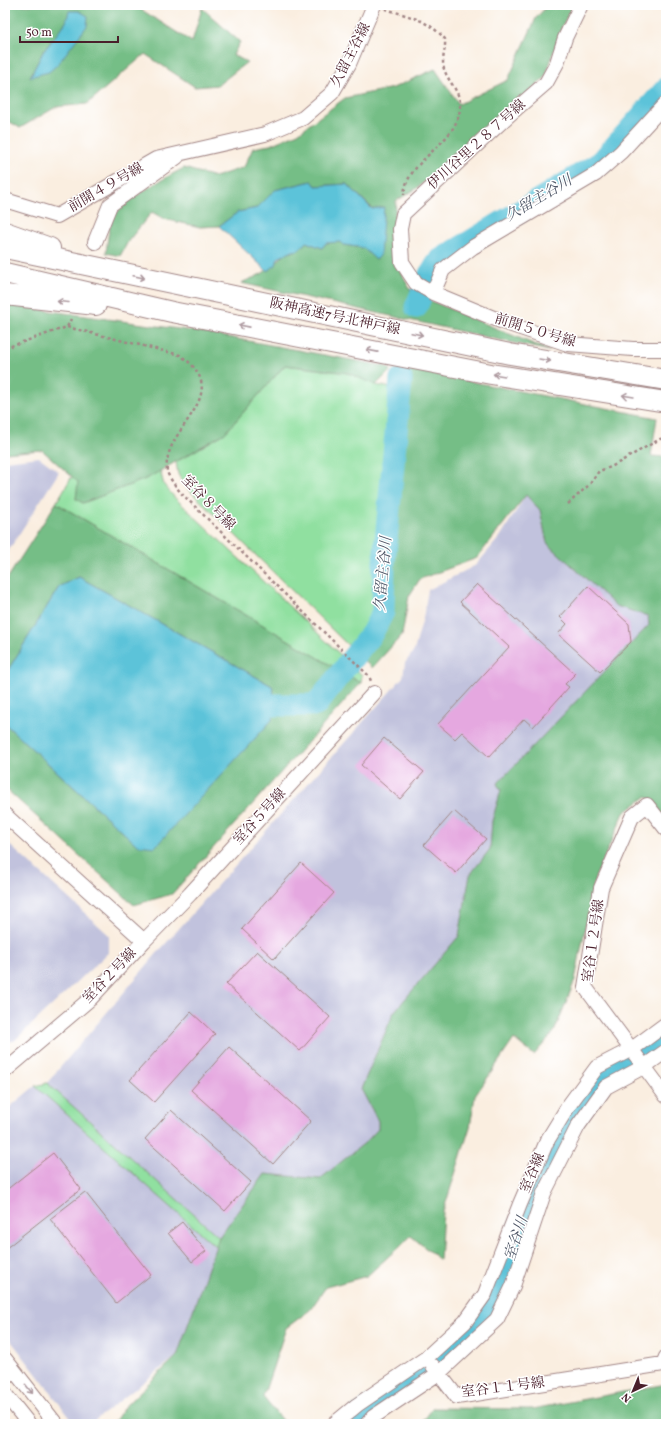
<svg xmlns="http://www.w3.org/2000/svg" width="671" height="1429" font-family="Vollkorn,'Noto Serif JP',serif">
<rect width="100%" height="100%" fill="#fff"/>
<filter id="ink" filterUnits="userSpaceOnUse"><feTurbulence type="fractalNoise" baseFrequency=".025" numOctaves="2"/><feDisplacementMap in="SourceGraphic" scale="8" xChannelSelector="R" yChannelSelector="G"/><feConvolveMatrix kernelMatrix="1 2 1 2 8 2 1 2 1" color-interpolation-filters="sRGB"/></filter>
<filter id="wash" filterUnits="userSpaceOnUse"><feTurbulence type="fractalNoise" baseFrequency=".012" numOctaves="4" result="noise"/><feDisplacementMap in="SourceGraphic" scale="16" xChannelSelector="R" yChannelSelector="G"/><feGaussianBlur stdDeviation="0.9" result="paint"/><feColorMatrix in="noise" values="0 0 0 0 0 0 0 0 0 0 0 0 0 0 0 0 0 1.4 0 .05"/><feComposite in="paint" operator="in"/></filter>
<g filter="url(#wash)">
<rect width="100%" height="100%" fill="#faeee0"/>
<!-- industrial -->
<path fill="#c1c2dd" d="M39,457L59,472L5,556V461Z
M526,495L540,510L547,543L616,606L649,616V625L501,790L492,821L490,849L470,875L459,936L394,1012L361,1089L378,1121V1129L367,1141L320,1179L265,1174L219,1237L47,1083L159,951L403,677L405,663L414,651L423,618L428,590L476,565L500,537Z
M5,841L109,935V952L14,1041L5,1042Z
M35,1086L216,1247L177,1356L90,1424H75L5,1333V1111Z"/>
<!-- green -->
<path fill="#90e0a0" stroke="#6d8066" d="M285,365L348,373L376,385L392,388L383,459L375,610L373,620L365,630L376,641L361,658L183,484L178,474L176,462L225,433Z
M160,470L164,485L175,498L362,675L361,683L56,503L72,476L79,482L76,499L83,503L148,478Z
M47,1083L219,1237L216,1247L35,1086Z"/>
<!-- forest -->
<path fill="#74be86" stroke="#5f6e58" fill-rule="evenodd" d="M5,5H134L192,42L202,8L240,42L233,55L247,62L218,85L195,87L145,54L87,104L56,107L20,128L5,119ZM66,22L30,77L43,52Z
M548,5H574L563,24L545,78L416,189L396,201L392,254L412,293L550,351L241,283C249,279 260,276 267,270C279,261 283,252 299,250L306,242L322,248L326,243L341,242L344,245L363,248L377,260L383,207L373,209L347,184L316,186L312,181L275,190L257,208L238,212L219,226L200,227L164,219L152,212L129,240L120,256L106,253C107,244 109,224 113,217C124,200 166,177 184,168L215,177L244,167L253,148L270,145L298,133L345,98L393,88L435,69L459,104L508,80L536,18Z
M5,303L22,307L200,332L384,366L391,370L376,385L348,373L285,365L225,433L148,478L83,503L76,499L78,482L42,450L5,453Z
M407,369L657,418L651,456L666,457V820L647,796L624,813L595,878L575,980L554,1032L534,1055L514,1039L475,1096L470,1127L443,1212L440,1260L411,1236L367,1276L326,1287L310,1310L286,1328L263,1397L285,1424H113L125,1406L177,1356L219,1237L265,1174L320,1179L367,1141L378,1129V1121L361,1089L394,1012L459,936L470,875L490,849L492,821L501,790L497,784L649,625L648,616L616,606L547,543L540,510L526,495L477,558L420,579L409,596L402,635L372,668L361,658L378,639L389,614Z
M56,503L361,683L172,894L134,905L5,788V724L137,845L272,720L276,702L272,686L79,577L59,587L5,675V582Z
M666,1384V1424H421L433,1408L532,1409Z"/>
<!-- water -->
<path fill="#5cc3d9" stroke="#537182" d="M69,11H79L88,16L87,26L57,65L49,72L30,77L43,52L66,22Z
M312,181L316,186L347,184L372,209L384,207L380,256L376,260L363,248L344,245L341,242L326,243L322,248L306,242L299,250L293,251L278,258L276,265L267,271L219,226L238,212L257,208L275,190Z
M79,577L272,686L276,702L272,720L155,847L137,845L5,724V675L59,587Z"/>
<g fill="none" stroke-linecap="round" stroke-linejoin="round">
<!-- river -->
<path stroke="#5cc3d9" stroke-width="23" d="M416,307L430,274L440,260L601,162L666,89
M249,705H316L372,633L383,612L384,562L401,379
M349,1424L366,1411L424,1374L481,1322L499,1296L522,1220L541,1175L570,1123L603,1079L666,1037"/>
</g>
<g id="blocks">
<!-- building -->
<path fill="#e5a8e0" d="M477,584L575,674L565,684L569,687L533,727L524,719L489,757L462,732L455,739L438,724L509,647L460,602Z
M588,586L629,624L631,642L600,672L558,634L567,624L560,617Z
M384,738L424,772L400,799L361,765Z
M454,811L486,839L456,873L424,845Z
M301,863L334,893L274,959L242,929Z
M257,951L330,1017L300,1051L226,984Z
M191,1012L215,1034L154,1102L130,1080Z
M229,1047L311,1121L273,1164L191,1090Z
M171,1110L251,1182L225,1211L145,1139Z
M53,1153L81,1189L5,1249V1191Z
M85,1192L151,1275L116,1303L50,1219Z
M182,1222L206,1251L192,1262L168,1233Z"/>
</g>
</g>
<g filter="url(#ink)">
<use href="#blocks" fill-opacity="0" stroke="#a28686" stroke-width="1"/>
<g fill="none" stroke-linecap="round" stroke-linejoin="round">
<defs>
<path id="minor" d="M581,5L565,38L557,63L546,83L509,115L403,214L400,229L402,262L416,283L433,293L503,322L568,344L633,349H666
M5,200L57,216L156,159L265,134L303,118L332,93L349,64L374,5
M95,242L110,205L177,157
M433,293L443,270L473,247L596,174L621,152L666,103
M5,815L144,941L90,999L5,1071
M666,829L647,805L632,817L601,888L585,987L666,1096
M144,941L190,894L374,693
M5,1359L56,1424
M433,1366L457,1397L663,1364L666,1357
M5,1394L29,1424
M334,1424L357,1405L426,1358L465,1322L485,1294L520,1204L547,1141L569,1105L597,1067L632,1049L666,1024
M367,1424L373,1417L439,1373L497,1319L513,1286L544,1193L578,1126L606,1087L645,1066L666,1051"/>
<path id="highway" d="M5,232L50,248
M5,248L510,354L666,380
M5,273L172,312L491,374L666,402
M5,295L96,305"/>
</defs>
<!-- minor casing -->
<use href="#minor" stroke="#a28686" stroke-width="16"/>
<!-- highway casing -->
<use href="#highway" stroke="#a28686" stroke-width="22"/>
<!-- path -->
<path stroke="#a28686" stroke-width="2.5" stroke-dasharray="3 3" stroke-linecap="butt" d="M385,9C409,16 428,20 445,39C446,49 441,60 444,69C448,82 462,93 460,108C457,145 406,159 404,195
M67,327L180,355C238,396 161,427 167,471C168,477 176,486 180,492L369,676L371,681
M5,348L67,327L71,319
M568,504L590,484L599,471L611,467L660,439L666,438"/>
<!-- minor -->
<use href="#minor" stroke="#fff" stroke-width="14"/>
<!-- highway -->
<use href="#highway" stroke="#fff" stroke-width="20"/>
</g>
<!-- one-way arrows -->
<defs><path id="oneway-shaft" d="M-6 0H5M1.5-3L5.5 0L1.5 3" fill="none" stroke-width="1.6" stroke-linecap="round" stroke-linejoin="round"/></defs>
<g stroke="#ae9aa0">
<use href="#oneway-shaft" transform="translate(139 277) rotate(12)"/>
<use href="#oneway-shaft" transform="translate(63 302) rotate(-175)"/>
<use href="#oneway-shaft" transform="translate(244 326) rotate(-169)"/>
<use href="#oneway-shaft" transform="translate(417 334) rotate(12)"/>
<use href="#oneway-shaft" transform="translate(372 351) rotate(-169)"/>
<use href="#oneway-shaft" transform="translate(545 360) rotate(10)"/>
<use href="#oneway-shaft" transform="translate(499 375) rotate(-171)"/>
<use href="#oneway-shaft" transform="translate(628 396) rotate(-171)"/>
<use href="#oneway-shaft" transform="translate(29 1389) rotate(52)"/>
</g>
</g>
<g text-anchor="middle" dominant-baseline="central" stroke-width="3" stroke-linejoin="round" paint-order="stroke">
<!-- street labels -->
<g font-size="14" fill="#4a1f2b" stroke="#fff">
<text transform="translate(351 55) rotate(-63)">久留主谷線</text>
<text transform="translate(477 145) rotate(-42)">伊川谷里２８７号線</text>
<text transform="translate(106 188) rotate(-30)">前開４９号線</text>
<text transform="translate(335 317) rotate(12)">阪神高速7号北神戸線</text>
<text transform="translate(535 331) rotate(17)">前開５０号線</text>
<text transform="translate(208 503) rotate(46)">室谷８号線</text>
<text transform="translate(260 817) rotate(-48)">室谷５号線</text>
<text transform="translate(594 941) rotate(-82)">室谷１２号線</text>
<text transform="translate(110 976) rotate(-46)">室谷２号線</text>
<text transform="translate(533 1173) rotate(-67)">室谷線</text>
<text transform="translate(503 1388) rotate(-7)">室谷１１号線</text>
</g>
<!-- water labels -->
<g font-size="15" font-style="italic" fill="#505868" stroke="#fff">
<text transform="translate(539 199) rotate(-31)">久留主谷川</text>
<text transform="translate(384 574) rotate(-85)">久留主谷川</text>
<text transform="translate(517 1239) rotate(-72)">室谷川</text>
</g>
</g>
<!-- margin -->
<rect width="671" height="1429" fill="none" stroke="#fff" stroke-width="20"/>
<!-- north arrow -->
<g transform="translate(633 1391) rotate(224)" stroke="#ffffff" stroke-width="3" paint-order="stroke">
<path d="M0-3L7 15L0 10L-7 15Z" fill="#4a1f2b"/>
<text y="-6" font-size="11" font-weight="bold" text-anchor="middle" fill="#4a1f2b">N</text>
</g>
<!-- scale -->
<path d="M20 36v6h98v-6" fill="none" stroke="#4a1f2b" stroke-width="2"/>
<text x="26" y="36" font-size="12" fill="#4a1f2b" stroke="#ffffff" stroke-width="3" paint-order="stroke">50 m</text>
</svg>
